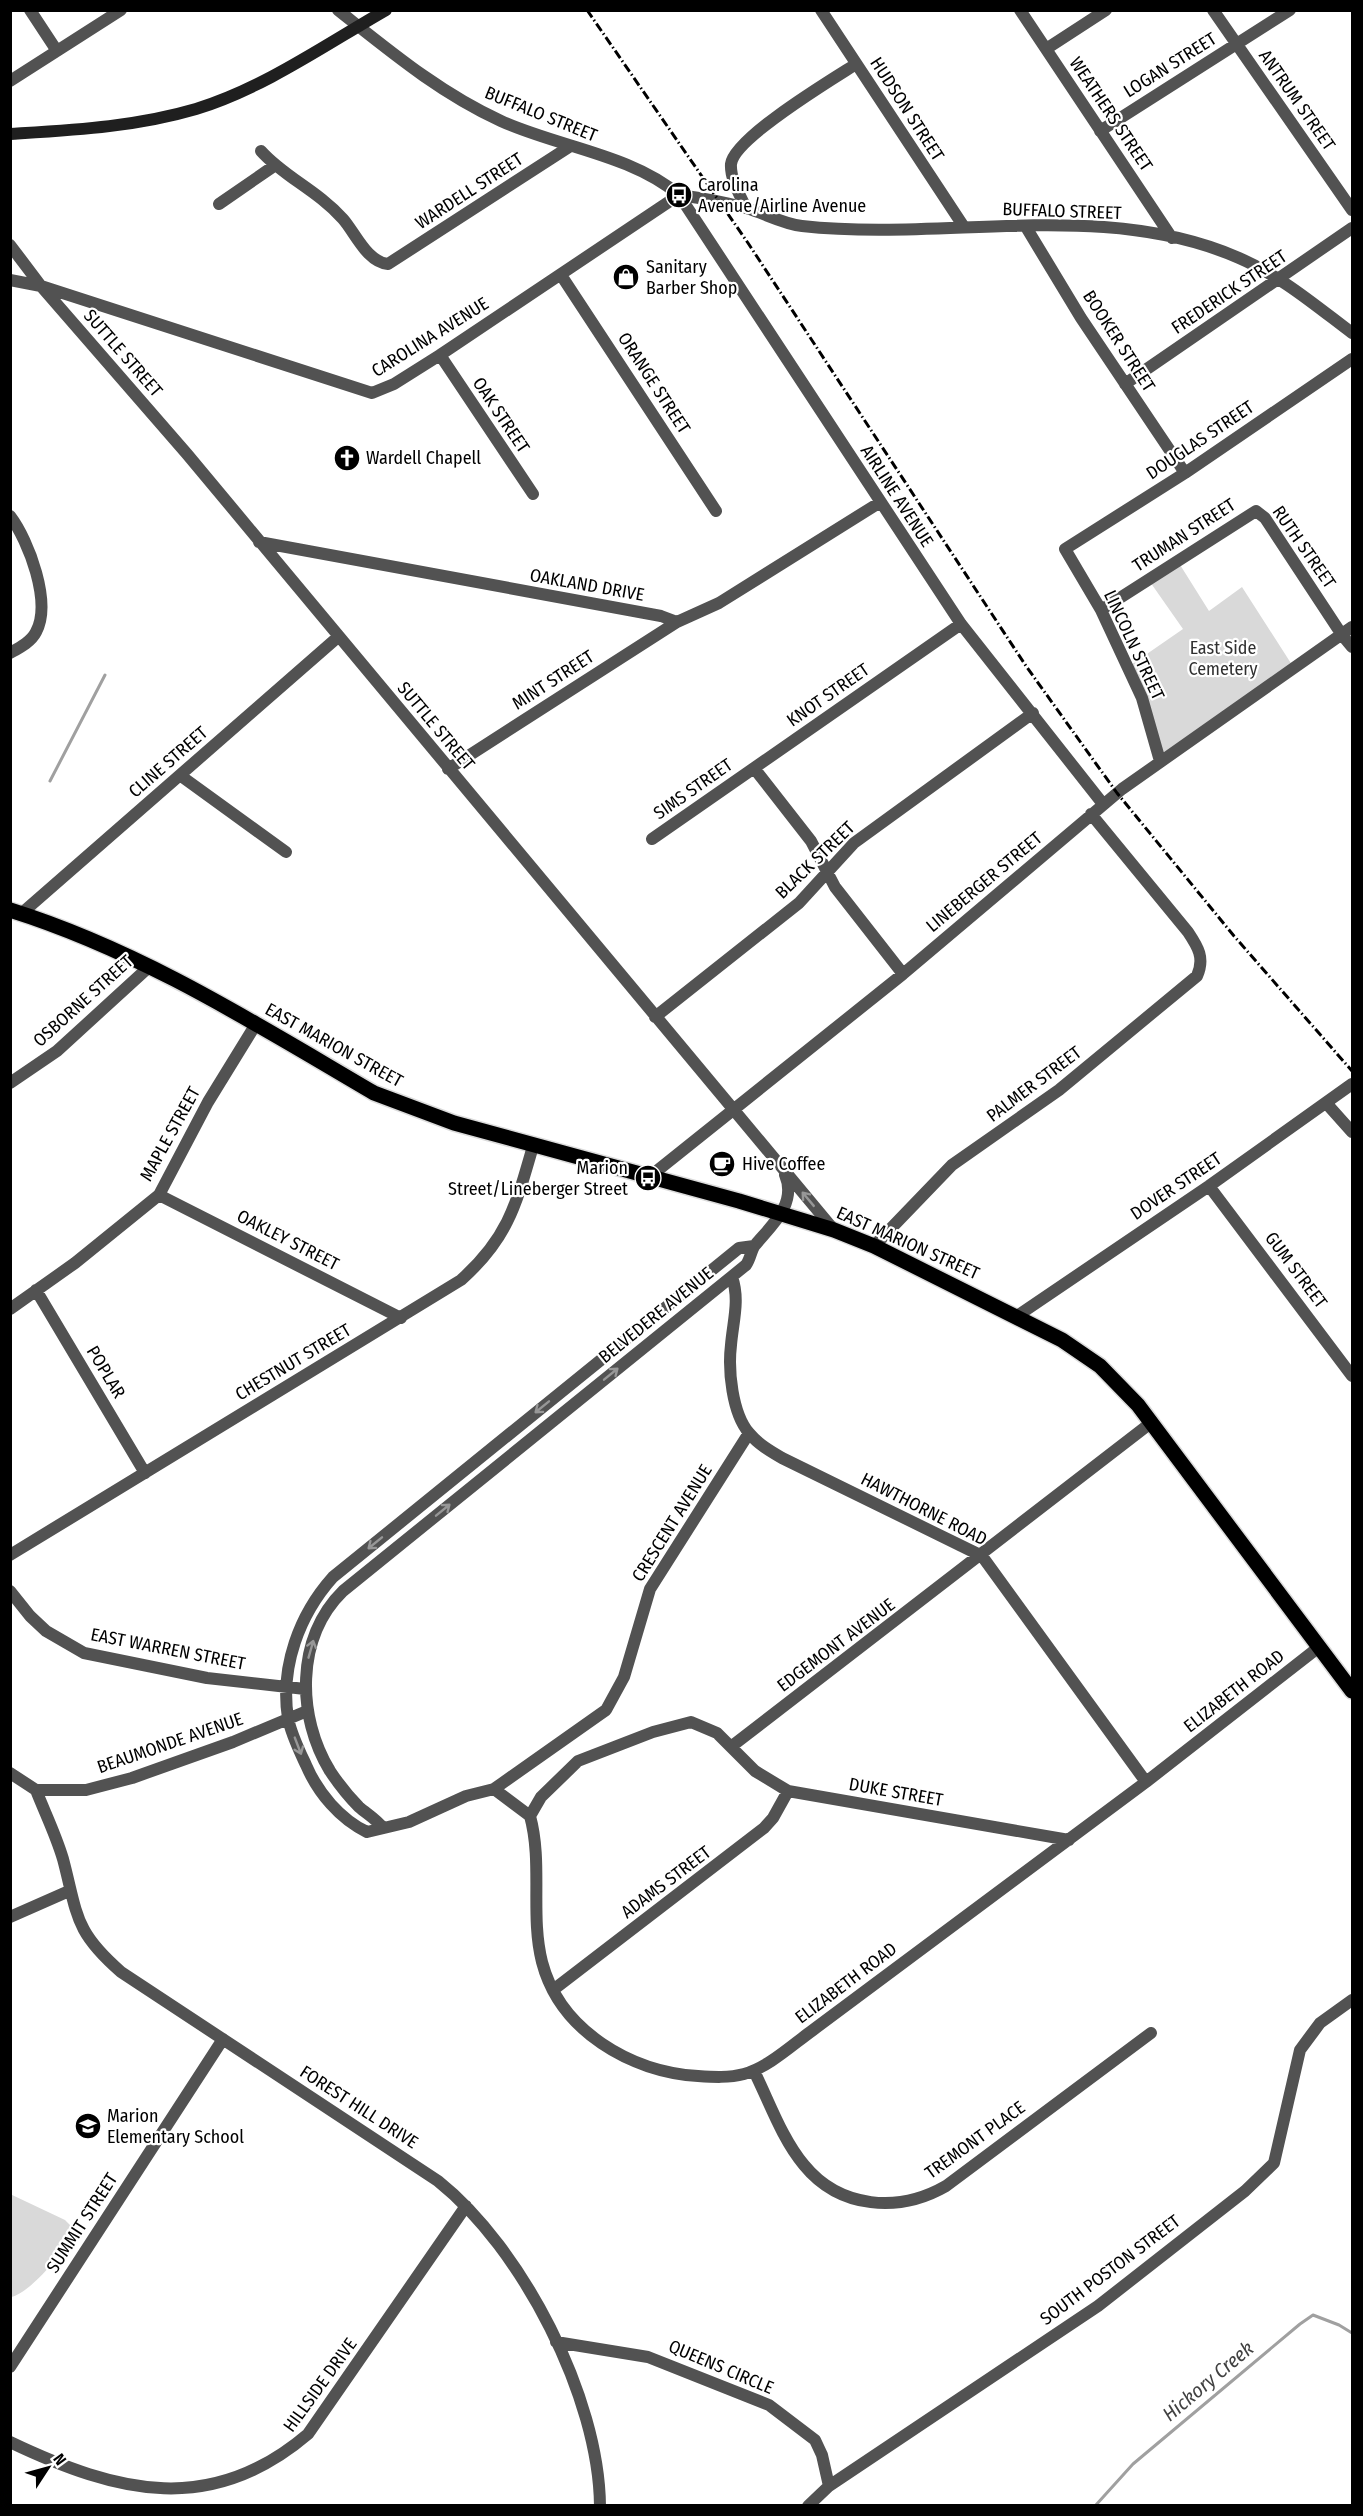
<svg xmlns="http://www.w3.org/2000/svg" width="1363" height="2516" font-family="'Fira Sans Condensed',sans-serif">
<rect width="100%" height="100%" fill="#fff"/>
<!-- green -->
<path fill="#d9d9d9" d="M1177,560L1209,611L1242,587L1294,668L1160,761L1128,667L1183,629L1148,579Z
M10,2194L65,2220L72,2227C70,2247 31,2293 11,2297Z"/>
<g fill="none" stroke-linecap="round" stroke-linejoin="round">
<!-- stream -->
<path stroke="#a0a0a0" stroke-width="3" d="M50,781L105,675
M1095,2506L1133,2464L1300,2324L1313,2315L1339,2325L1352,2333"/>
<defs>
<path id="primary" d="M10,910C141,951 256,1024 374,1093L454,1123L739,1201L834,1230L874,1246L1062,1340L1100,1366L1138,1405L1352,1691"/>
</defs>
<!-- primary casing -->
<use href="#primary" stroke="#dbdbdb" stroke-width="18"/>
<!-- street -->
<path stroke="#525252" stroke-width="12" d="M30,10L57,51
M338,10C391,52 440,93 501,121C558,147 630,154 679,195L961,624L1103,804
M821,10L964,227
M1020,10L1172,238
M1213,10L1352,210
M1046,49L1106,10
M10,81L121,10
M1100,131L1290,10
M261,151C284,177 317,190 343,219C356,234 367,262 388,264L569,147
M219,204L274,166
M746,208C740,195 730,179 731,164C734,138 831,80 856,64
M1026,227L1081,318L1185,473
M10,245L41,286L187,454L834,1230
M561,275L716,511
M10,280L41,286L372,393L394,384L440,355L679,195C701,198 724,202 746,208C764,213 783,224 802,226C946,242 1102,198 1239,258C1281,276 1316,306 1352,333
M440,355L533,494
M1125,384L1352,228
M10,516C29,541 52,603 36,632C31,642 19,648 10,653
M259,542L661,616L677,622L719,603L879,503
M1101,610L1256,511L1265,518L1342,635L1352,647
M1160,761L1142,698L1101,610L1065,549L1185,473L1352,359
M754,768L811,841L835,887L903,974
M448,769L677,622
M181,776L286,852
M652,839L961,624
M22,913L338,637
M655,1017L799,903L854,843L1033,713
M10,1083L57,1051L150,966
M1327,1104L1352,1132
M648,1178L903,974L1122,789L1352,627
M1209,1186L1352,1376
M159,1195L401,1318
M874,1246L952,1165L1059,1090L1197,976C1205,958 1198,947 1188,932L1091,814
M732,1277C740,1300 733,1321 731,1345C728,1370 732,1413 749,1433C758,1444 770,1451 782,1458L982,1556L1146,1782
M36,1290L145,1473
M10,1309L75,1263L159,1195L208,1102L256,1024
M1017,1316L1209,1186L1352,1084
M749,1433L650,1589L624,1677L606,1710L494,1789L466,1796L409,1822L367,1832C340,1819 318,1793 306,1765C299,1750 291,1734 288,1718C280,1667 299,1615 333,1577L739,1248L754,1246
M10,1555L461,1280C508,1238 516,1205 533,1146
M10,1591L30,1616L46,1631L84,1653L207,1678L305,1689
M732,1746L1152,1422
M10,1773L36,1790H86L132,1778L233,1742L307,1711
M494,1789L530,1816C543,1863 530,1915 542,1962C560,2031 631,2072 698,2076C713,2077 729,2078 744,2074C769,2067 792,2045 813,2030L1146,1782L1319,1647
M36,1790C45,1813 56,1835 63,1859C78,1916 74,1931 121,1972L438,2181C522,2248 599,2397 600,2506
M530,1816L541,1797L578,1761L653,1732L691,1722L717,1733L755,1771L788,1791L1069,1840
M383,1828C376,1819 367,1814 359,1807C349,1797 338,1783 330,1771C297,1717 295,1638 343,1591L746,1265C751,1258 751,1249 756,1244C773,1224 797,1203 785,1175
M10,1917L69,1891
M553,1990L764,1828L773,1818L788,1791
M754,2071C769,2101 782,2139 804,2165C840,2209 899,2213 946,2186L1151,2033
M556,2342L648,2357L769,2405L815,2440L822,2455L829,2486
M10,2367L223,2039
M10,2442C119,2494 212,2516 308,2434L466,2206
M808,2506L829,2486L1098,2306L1245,2191L1274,2163L1300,2050L1320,2023L1352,2000"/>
<!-- secondary -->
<path stroke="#1f1f1f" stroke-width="12" d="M10,134C73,130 135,127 196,109C264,88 325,45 386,10"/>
<!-- primary -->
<use href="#primary" stroke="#000" stroke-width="15"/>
<!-- rail -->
<path stroke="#000" stroke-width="3" stroke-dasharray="9 3 1.5 3" stroke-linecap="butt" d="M587,10L748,243L1026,666L1117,793L1234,936L1352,1071"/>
</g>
<!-- one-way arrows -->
<defs><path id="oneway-shaft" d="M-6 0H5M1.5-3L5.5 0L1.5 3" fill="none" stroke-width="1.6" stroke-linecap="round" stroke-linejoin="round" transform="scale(1.5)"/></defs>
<g stroke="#979797">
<use href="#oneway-shaft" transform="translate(808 1199) rotate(-130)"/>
<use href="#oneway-shaft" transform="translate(611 1374) rotate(-39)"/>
<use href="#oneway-shaft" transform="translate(542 1407) rotate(141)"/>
<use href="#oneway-shaft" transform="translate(443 1510) rotate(-39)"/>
<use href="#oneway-shaft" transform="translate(375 1543) rotate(141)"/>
<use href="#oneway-shaft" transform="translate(311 1649) rotate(-74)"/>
<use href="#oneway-shaft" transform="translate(298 1746) rotate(69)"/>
</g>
<!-- icons -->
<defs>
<symbol id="bus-disc" viewBox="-11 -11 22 22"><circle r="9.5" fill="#000" stroke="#fff"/><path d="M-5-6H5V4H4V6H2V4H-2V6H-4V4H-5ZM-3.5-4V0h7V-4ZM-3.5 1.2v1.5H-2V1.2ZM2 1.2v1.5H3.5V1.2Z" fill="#fff"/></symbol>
<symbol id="shop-disc" viewBox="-11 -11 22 22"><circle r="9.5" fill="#000" stroke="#fff"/><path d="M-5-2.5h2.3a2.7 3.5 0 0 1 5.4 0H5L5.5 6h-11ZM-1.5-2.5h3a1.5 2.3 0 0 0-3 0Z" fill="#fff"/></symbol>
<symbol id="church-disc" viewBox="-11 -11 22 22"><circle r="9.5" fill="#000" stroke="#fff"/><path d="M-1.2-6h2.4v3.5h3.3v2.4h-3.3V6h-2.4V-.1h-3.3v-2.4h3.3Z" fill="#fff"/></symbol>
<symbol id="cafe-disc" viewBox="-11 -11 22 22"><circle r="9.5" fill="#000" stroke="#fff"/><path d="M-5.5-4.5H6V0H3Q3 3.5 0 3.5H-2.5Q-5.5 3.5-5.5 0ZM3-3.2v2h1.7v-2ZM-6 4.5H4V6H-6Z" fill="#fff"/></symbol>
<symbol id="school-disc" viewBox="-11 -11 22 22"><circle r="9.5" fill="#000" stroke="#fff"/><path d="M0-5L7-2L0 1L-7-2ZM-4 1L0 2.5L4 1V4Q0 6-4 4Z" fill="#fff"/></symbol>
</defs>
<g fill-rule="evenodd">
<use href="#bus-disc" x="664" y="180" width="30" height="30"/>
<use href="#shop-disc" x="611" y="262" width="30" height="30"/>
<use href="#church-disc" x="332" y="443" width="30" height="30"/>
<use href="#cafe-disc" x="707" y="1149" width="30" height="30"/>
<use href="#bus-disc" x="633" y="1163" width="30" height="30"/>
<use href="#school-disc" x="73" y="2111" width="30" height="30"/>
</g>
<g text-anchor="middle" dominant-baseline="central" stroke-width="4.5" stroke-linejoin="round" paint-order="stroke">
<!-- street labels -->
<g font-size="18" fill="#000" stroke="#fff">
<text transform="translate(1170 65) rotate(-32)">LOGAN STREET</text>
<text transform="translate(1297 100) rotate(55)">ANTRUM STREET</text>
<text transform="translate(907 109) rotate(57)">HUDSON STREET</text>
<text transform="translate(541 114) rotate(22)">BUFFALO STREET</text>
<text transform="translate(1111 114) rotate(56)">WEATHERS STREET</text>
<text transform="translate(469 191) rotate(-33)">WARDELL STREET</text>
<text transform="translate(1062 211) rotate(2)">BUFFALO STREET</text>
<text transform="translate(1229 292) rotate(-34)">FREDERICK STREET</text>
<text transform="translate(430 337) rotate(-32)">CAROLINA AVENUE</text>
<text transform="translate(1119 341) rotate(57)">BOOKER STREET</text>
<text transform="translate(123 353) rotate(49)">SUTTLE STREET</text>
<text transform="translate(654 383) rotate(57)">ORANGE STREET</text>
<text transform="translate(501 415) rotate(56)">OAK STREET</text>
<text transform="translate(1200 440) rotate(-34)">DOUGLAS STREET</text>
<text transform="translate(897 496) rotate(57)">AIRLINE AVENUE</text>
<text transform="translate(1184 535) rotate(-33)">TRUMAN STREET</text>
<text transform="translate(1304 547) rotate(55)">RUTH STREET</text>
<text transform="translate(587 585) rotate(10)">OAKLAND DRIVE</text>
<text transform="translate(1134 645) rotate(65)">LINCOLN STREET</text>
<text transform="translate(553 680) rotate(-33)">MINT STREET</text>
<text transform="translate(828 695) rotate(-35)">KNOT STREET</text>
<text transform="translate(436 726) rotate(50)">SUTTLE STREET</text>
<text transform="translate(168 762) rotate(-41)">CLINE STREET</text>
<text transform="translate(693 789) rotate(-35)">SIMS STREET</text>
<text transform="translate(815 860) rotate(-44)">BLACK STREET</text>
<text transform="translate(984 882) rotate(-40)">LINEBERGER STREET</text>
<text transform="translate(83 1001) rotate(-42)">OSBORNE STREET</text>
<text transform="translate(334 1045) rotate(29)">EAST MARION STREET</text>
<text transform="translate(1034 1084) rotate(-37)">PALMER STREET</text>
<text transform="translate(170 1134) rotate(-61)">MAPLE STREET</text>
<text transform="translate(1176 1186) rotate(-34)">DOVER STREET</text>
<text transform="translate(288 1240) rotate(27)">OAKLEY STREET</text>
<text transform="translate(908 1243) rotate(24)">EAST MARION STREET</text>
<text transform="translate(1296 1270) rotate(53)">GUM STREET</text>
<text transform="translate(656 1315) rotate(-39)">BELVEDERE AVENUE</text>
<text transform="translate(293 1362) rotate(-31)">CHESTNUT STREET</text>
<text transform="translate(106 1372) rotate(59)">POPLAR</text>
<text transform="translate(924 1509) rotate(27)">HAWTHORNE ROAD</text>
<text transform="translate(672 1523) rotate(-58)">CRESCENT AVENUE</text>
<text transform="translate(836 1645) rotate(-37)">EDGEMONT AVENUE</text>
<text transform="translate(168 1649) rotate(11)">EAST WARREN STREET</text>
<text transform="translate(1234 1691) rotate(-38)">ELIZABETH ROAD</text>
<text transform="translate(170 1743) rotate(-19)">BEAUMONDE AVENUE</text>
<text transform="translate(896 1792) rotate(10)">DUKE STREET</text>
<text transform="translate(666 1882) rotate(-37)">ADAMS STREET</text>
<text transform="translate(846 1983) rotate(-37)">ELIZABETH ROAD</text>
<text transform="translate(359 2107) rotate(33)">FOREST HILL DRIVE</text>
<text transform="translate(975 2140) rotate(-36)">TREMONT PLACE</text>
<text transform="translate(82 2223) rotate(-57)">SUMMIT STREET</text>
<text transform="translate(1110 2270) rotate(-37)">SOUTH POSTON STREET</text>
<text transform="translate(721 2367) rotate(23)">QUEENS CIRCLE</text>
<text transform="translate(320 2385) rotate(-54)">HILLSIDE DRIVE</text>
</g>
<!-- poi labels -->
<g font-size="18" fill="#000" stroke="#fff" text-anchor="start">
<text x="698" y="185">Carolina<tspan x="698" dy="21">Avenue/Airline Avenue</tspan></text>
<text x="646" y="267">Sanitary<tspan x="646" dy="21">Barber Shop</tspan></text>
<text x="366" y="458">Wardell Chapell</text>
<text x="742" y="1164">Hive Coffee</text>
<text x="628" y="1168" text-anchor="end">Marion<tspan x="628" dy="21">Street/Lineberger Street</tspan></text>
<text x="107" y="2116">Marion<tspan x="107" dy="21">Elementary School</tspan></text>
</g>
<!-- park labels -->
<g font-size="18" fill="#303030" stroke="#fff">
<text x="1223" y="648">East Side<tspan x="1223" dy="21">Cemetery</tspan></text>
</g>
<!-- water labels -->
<g font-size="20" font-style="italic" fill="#414141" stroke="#fff">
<text transform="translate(1208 2381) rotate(-40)">Hickory Creek</text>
</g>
</g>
<!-- border -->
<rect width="1363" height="2516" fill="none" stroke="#000000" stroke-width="24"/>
<!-- north arrow -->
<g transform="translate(48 2468) rotate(54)" stroke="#ffffff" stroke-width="4.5" paint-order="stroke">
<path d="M0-4.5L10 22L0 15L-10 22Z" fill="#000000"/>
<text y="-9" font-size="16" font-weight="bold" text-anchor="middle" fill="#000000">N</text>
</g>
</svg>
